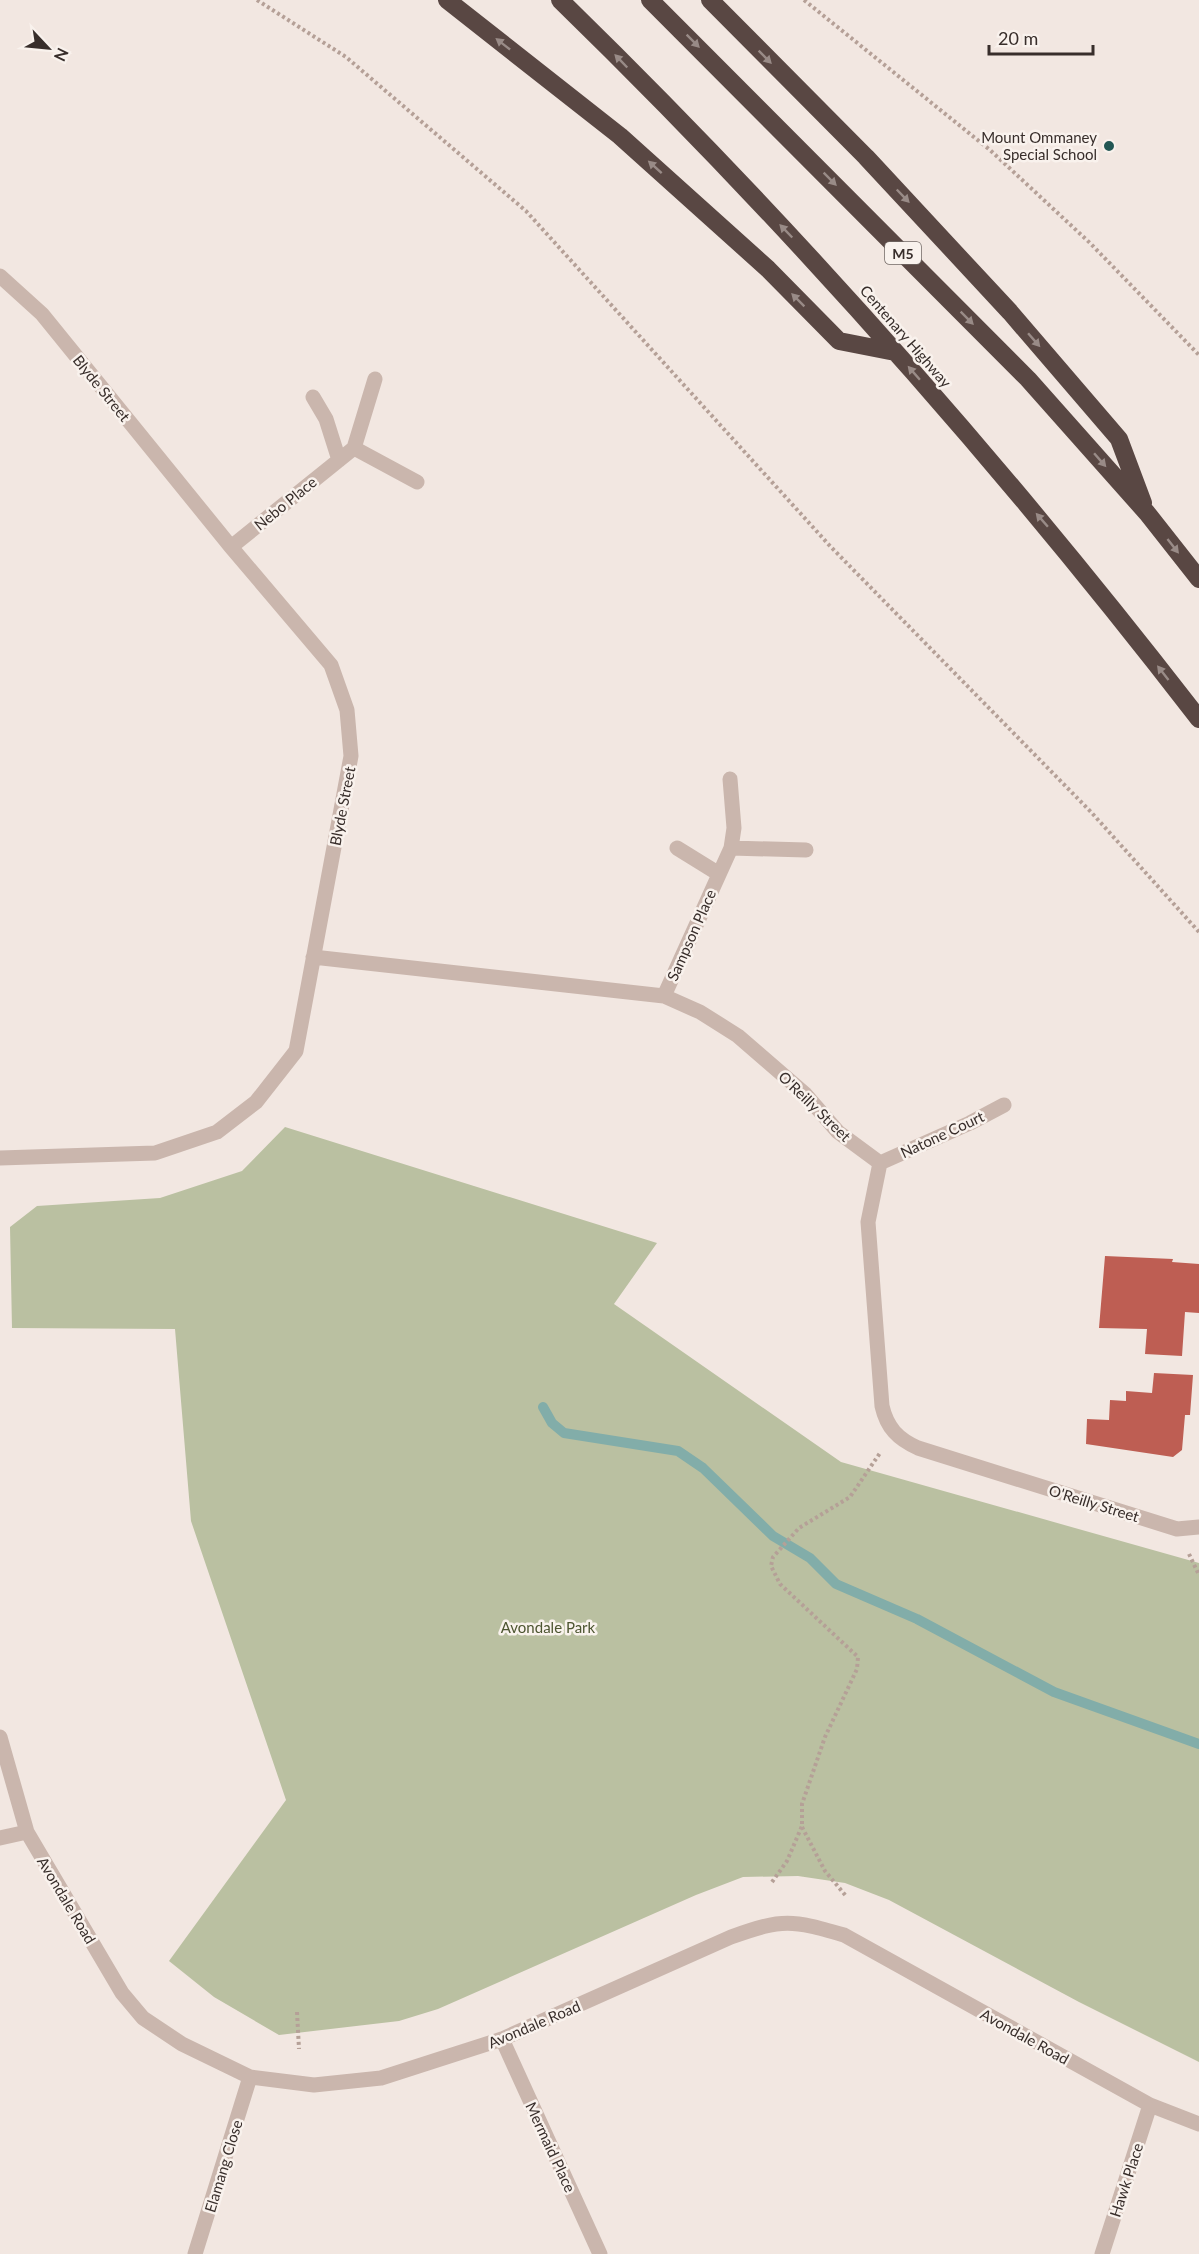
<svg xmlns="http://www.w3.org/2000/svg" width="1199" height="2254" font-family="Lato,sans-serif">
<rect width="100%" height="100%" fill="#f2e7e1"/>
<!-- green -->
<path fill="#bac0a1" d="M285,1127L657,1243L614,1304L841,1462L1199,1563V2062L1079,2002L889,1900L845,1883L798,1876L743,1877L696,1895L438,2009L399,2021L279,2035L214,1997L169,1961L286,1800L191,1521L175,1329L12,1328L10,1227L37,1206L160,1198L242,1171Z"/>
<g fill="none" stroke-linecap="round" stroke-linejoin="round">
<!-- stream -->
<path stroke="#82ada9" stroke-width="10" d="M543,1407L552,1423L564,1433L678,1451L703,1468L773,1536L810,1558L836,1584L917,1619L1054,1692L1199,1744"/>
</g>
<!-- building -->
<path fill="#be5e53" d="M1105,1256L1173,1259L1172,1262L1199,1264V1313L1185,1312L1182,1356L1145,1354L1147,1329L1099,1328Z
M1154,1373L1193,1375L1190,1415H1185L1182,1450L1173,1457L1086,1444L1087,1419L1109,1420L1110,1400L1126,1401V1391L1152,1393Z"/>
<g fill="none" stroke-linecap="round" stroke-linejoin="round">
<!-- path -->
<path stroke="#b5a097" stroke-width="4" stroke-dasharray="3 3" stroke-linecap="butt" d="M257,0L346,57L526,211L830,546L1091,812L1199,932
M804,0L990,150L1090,243L1199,355
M1189,1554L1199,1575
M802,1827L825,1871L846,1896
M772,1882L787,1861L802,1826V1804L825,1737L857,1669L858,1657L780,1584L771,1566L773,1557L799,1528L850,1497L880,1453
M297,2012L299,2049"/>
<!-- minor -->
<path stroke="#cab6ad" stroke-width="15" d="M0,276L42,314L231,547L331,665L347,710L351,756L296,1051L256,1102L217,1132L155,1153L0,1158
M375,379L354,448L417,482
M313,397L326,419L339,460
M231,547L354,448
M730,779L734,828L731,848L806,850
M677,848L719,874
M313,957L664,996L700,1012L738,1036L805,1094L838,1132L880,1163L868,1222L882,1406C887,1428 898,1439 918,1448L1177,1529L1199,1527
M664,996L731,848
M880,1163L970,1123L1004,1105
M0,1737L27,1832L122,1993L143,2018L182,2044L250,2077L314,2085L381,2078L502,2039L731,1937C784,1918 791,1920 844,1935L1150,2105L1199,2124
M0,1838L27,1832
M502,2039L600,2254
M195,2254L250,2077
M1102,2254L1150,2105"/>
<!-- highway -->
<path stroke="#594743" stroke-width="18" d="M447,0L620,136L768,269L839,341L895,352
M560,0C790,224 1003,465 1199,719
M650,0L1028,379L1147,513L1199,579
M710,0L866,157L1010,312L1119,439L1143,503"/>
</g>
<!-- one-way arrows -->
<defs><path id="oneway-solid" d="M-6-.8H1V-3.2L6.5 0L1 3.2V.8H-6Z" transform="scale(1.5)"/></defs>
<g fill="#998b87">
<use href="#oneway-solid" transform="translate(693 41) rotate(45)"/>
<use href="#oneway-solid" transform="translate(503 44) rotate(-142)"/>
<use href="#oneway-solid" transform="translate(765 57) rotate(45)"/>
<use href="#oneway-solid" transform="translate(621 61) rotate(-134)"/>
<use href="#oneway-solid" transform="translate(655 167) rotate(-138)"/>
<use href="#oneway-solid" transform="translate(830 179) rotate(45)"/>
<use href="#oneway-solid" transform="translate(903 196) rotate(46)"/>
<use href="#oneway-solid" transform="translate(786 231) rotate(-134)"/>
<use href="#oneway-solid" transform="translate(798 300) rotate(-135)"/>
<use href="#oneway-solid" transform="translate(967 318) rotate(45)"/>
<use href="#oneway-solid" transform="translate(1034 340) rotate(49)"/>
<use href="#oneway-solid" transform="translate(914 373) rotate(-131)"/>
<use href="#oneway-solid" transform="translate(1100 460) rotate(49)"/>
<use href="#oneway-solid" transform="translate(1042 520) rotate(-131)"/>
<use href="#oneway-solid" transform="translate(1173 546) rotate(52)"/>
<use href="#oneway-solid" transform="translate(1163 673) rotate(-128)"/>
</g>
<!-- markers -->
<circle fill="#235754" stroke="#f9f2ed" stroke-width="2" cx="1109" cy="146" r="6"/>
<g text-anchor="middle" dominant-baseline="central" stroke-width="5" stroke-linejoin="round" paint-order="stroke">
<!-- shield labels -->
<rect fill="#f9f2ed" stroke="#726965" stroke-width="1.5" x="885" y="242" width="36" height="22" rx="4.5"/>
<g font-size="14" font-weight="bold" fill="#382e2b">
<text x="903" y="253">M5</text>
</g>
<!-- poi labels -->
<g font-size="15" fill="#382e2b" stroke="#f9f2ed" text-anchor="end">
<text x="1097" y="137">Mount Ommaney<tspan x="1097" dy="17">Special School</tspan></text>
</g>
<!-- street labels -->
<g font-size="15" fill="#382e2b" stroke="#f9f2ed">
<text transform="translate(906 336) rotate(49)">Centenary Highway</text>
<text transform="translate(102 388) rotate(51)">Blyde Street</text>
<text transform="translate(285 503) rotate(-39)">Nebo Place</text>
<text transform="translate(342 806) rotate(-79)">Blyde Street</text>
<text transform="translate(691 935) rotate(-66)">Sampson Place</text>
<text transform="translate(815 1106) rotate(44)">O'Reilly Street</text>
<text transform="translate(942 1134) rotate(-25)">Natone Court</text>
<text transform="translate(1094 1503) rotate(17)">O'Reilly Street</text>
<text transform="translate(67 1900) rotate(59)">Avondale Road</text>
<text transform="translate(534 2024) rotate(-23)">Avondale Road</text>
<text transform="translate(1025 2036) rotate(29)">Avondale Road</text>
<text transform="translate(551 2147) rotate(65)">Mermaid Place</text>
<text transform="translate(223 2166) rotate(-73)">Elamang Close</text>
<text transform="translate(1126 2180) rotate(-72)">Hawk Place</text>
</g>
<!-- park labels -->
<g font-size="15" fill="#4d5531" stroke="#f9f2ed">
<text x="548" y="1627">Avondale Park</text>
</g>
</g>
<!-- north arrow -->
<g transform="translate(48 48) rotate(116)" stroke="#f9f2ed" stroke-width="4.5" paint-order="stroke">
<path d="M0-4.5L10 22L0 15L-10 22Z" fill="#382e2b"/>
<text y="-9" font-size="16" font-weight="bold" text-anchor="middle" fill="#382e2b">N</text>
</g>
<!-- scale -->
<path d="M989 45v9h104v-9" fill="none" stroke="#382e2b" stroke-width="3"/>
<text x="998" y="45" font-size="18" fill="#382e2b" stroke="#f9f2ed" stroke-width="4.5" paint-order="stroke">20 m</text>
</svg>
